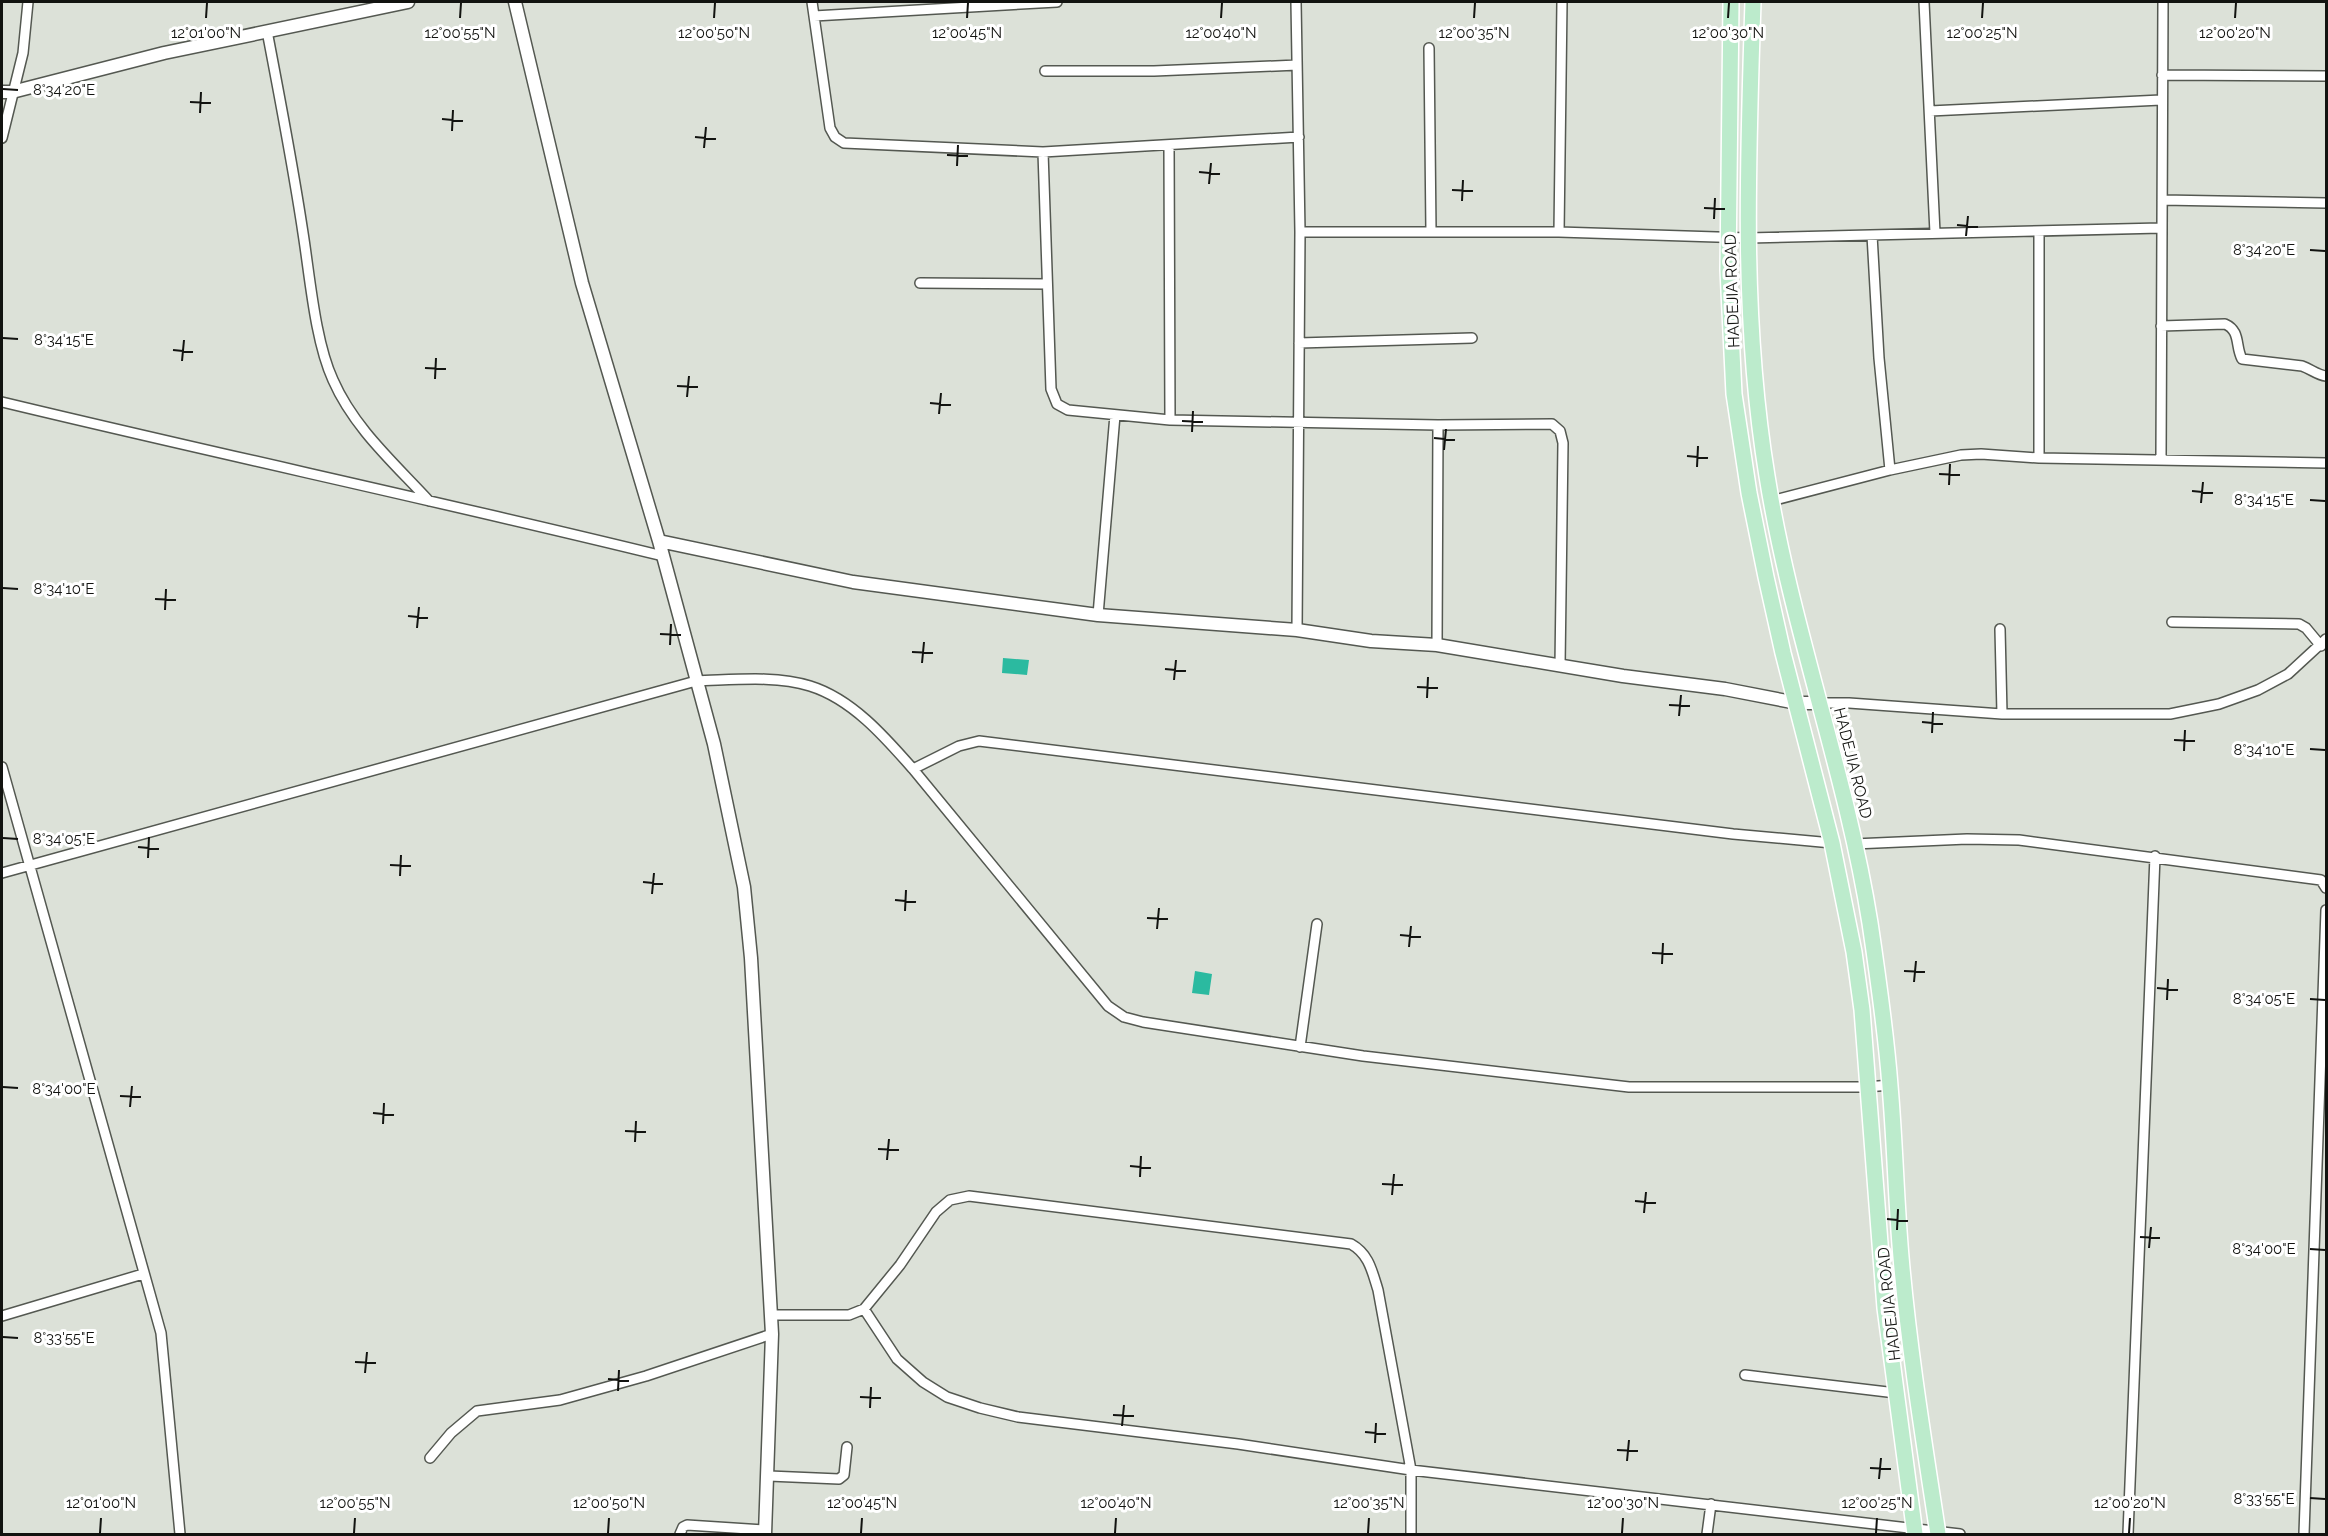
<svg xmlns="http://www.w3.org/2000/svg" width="2328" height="1536" font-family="Raleway,sans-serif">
<rect width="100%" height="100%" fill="#dce1d8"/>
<!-- water -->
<path fill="#2bbaa0" d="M1003,658L1029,660L1027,675L1002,673Z
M1195,971L1212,974L1209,995L1192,993Z"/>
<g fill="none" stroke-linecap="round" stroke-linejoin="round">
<defs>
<path id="minor" d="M812,2L830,128L835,137L844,143L1043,152L1299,137
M1296,2L1300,232L1297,630
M1924,2L1935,233
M814,16L1057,2
M267,31C280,99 293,166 303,233C310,277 315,341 333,380C354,428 394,463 429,501
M1429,48L1431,232
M1045,71H1154L1297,65
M2162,75L2326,76
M1930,111L2161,100
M2,138L23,53L28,2
M1169,145L1170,420
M1043,152L1051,389L1057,404L1068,410L1170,420L1438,425L1552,424L1560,431L1563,443L1560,666
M2162,200L2326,203
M2039,231V458
M1300,232H1559L1748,238L2161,228
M1559,232L1562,2
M1872,235L1879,358L1890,470
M920,283L1047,284
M2161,326L2225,324C2241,331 2235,346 2242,359L2302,366C2311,369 2317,375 2326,376
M1299,343L1472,338
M2,402C222,455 443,502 663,556
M2161,459L2163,2
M1771,501L1890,470L1961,455L1981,454L2039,458L2326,463
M1098,615L1115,415
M2172,622L2299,624L2306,628L2321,646
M2000,629L2002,714
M1437,645L1438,425
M1819,703H1849L2002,714H2170L2219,704L2258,690L2288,674L2326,639
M2,767L161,1333L180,1534
M913,769L1108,1006L1124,1017L1143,1022L1363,1056L1629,1087H1867L1890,1085
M1854,844L1967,839L2019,840L2321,880L2326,888
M2,873L696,681C733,680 775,675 810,686C852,699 885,737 913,769L959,746L979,741L1733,834L1832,843
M1300,1047L1317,924
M864,1309L897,1359L923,1382L947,1397L980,1408L1018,1417L1238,1444L1411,1470L1960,1534
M771,1315H849L864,1309L900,1265L936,1212L950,1200L969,1196L1351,1244C1369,1254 1372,1271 1378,1290L1411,1470V1534
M2,1316L143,1274
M1745,1375L1896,1393
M430,1458L451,1433L477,1411L560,1400L646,1376L772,1334
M769,1476L839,1479L844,1475L847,1447
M680,1534L683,1527L687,1525L765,1530
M1707,1534L1711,1504
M2128,1534L2155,856
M2304,1534L2326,910"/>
<path id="tertiary" d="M515,2L582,283L659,541L714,744L744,887L751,958L772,1334L765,1534
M2,92H12L164,53L408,2
M659,541L853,582L1098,615L1297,630L1371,641L1437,645L1623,676L1725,689L1797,703H1819"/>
<path id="primary" d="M1731,2L1728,270L1734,394L1749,493L1766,577L1783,653L1832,843L1854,952L1862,1010L1885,1308L1915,1534
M1753,2C1748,160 1741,318 1767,476C1791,627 1846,772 1870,923C1878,977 1886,1031 1890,1086C1895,1143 1896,1200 1901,1257C1909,1350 1924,1442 1938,1534"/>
</defs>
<!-- minor casing -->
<use href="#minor" stroke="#545851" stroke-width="12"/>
<!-- tertiary casing -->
<use href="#tertiary" stroke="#545851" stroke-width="15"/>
<!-- primary casing -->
<use href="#primary" stroke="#fff" stroke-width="18"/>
<!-- minor -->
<use href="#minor" stroke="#fff" stroke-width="9"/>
<!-- tertiary -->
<use href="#tertiary" stroke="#fff" stroke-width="12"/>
<!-- primary -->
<use href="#primary" stroke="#bcebcc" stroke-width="15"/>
</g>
<!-- ticks -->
<path fill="none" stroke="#121310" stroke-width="2" d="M206,18L207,3M460,18L461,3M714,18L715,3M967,18L968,3M1221,18L1222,3M1474,18L1475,3M1728,18L1729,3M1982,18L1983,3M2235,18L2236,3M3,89L18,90M190,102L211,103M200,113L201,92M442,119L463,121M452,131L453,110M695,137L716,139M704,148L706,127M947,155L968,156M957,166L958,145M1199,172L1220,174M1209,184L1211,163M1452,190L1473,191M1462,201L1463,180M1704,208L1725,209M1714,219L1715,198M1957,225L1978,227M1966,236L1968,216M2310,250L2325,251M3,338L18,339M173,350L193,352M182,361L184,340M425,368L446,369M435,379L436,358M677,386L698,387M687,397L689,376M930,403L951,405M939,414L941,393M1182,421L1203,422M1192,432L1193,411M1434,438L1455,440M1444,450L1446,429M1687,456L1708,458M1697,467L1698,446M1939,474L1960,475M1949,485L1950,464M2192,491L2213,493M2310,500L2325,501M2201,503L2203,482M3,588L18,589M155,599L176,600M165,610L166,589M408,616L428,618M417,628L419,607M660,634L681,635M670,645L671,624M912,652L933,653M922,663L924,642M1165,669L1186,671M1174,680L1176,660M1417,687L1438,688M1427,698L1428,677M1669,705L1690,706M1679,716L1681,695M1922,722L1943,724M1932,733L1933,712M2174,740L2195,741M2310,749L2325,750M2184,751L2185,730M3,838L18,839M138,847L159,849M148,858L149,837M390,865L411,866M400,876L401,855M643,882L663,884M652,894L654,873M895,900L916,902M905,911L906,890M1147,918L1168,919M1157,929L1159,908M1400,935L1421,937M1409,947L1411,926M1652,953L1673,954M1662,964L1663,943M1904,971L1925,972M1914,982L1916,961M2157,988L2178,990M2310,999L2325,1000M2167,1000L2168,979M3,1087L18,1088M120,1096L141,1097M130,1107L132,1086M373,1113L394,1115M383,1124L384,1103M625,1131L646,1132M635,1142L636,1121M878,1149L899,1150M887,1160L889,1139M1130,1166L1151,1168M1140,1177L1141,1156M1382,1184L1403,1185M1392,1195L1394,1174M1635,1201L1656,1203M1644,1213L1646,1192M1887,1219L1908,1221M1897,1230L1898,1209M2140,1237L2160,1238M2149,1248L2151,1227M2310,1249L2325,1250M3,1337L18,1338M355,1362L376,1363M365,1373L367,1352M608,1379L629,1381M618,1391L619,1370M860,1397L881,1398M870,1408L871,1387M1113,1415L1134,1416M1122,1426L1124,1405M1365,1432L1386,1434M1375,1443L1376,1423M1617,1450L1638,1451M1627,1461L1629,1440M1870,1468L1891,1469M1879,1479L1881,1458M2310,1498L2325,1499M100,1533L101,1518M354,1533L355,1518M608,1533L609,1518M861,1533L862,1518M1115,1533L1116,1518M1368,1533L1369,1518M1622,1533L1623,1518M1876,1533L1877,1518M2129,1533L2130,1518"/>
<g text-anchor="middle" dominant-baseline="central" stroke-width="6" stroke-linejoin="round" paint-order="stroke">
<!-- street labels -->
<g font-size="16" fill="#121310" stroke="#fff">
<text transform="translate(1732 291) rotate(-92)">HADEJIA ROAD</text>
<text transform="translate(1853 763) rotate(76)">HADEJIA ROAD</text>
<text transform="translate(1889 1304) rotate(-96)">HADEJIA ROAD</text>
</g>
</g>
<g font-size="15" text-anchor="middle" fill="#121310" stroke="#fff" stroke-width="6" stroke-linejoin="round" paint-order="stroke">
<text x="206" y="38">12°01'00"N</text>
<text x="460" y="38">12°00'55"N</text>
<text x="714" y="38">12°00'50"N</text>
<text x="967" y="38">12°00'45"N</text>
<text x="1221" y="38">12°00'40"N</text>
<text x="1474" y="38">12°00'35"N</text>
<text x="1728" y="38">12°00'30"N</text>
<text x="1982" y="38">12°00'25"N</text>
<text x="2235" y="38">12°00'20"N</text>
<text x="64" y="95">8°34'20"E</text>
<text x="2264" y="255">8°34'20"E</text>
<text x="64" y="345">8°34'15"E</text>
<text x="2264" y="505">8°34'15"E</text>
<text x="64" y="594">8°34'10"E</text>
<text x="2264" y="755">8°34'10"E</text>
<text x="64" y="844">8°34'05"E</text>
<text x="2264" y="1004">8°34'05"E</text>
<text x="64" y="1094">8°34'00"E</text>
<text x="2264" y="1254">8°34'00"E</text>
<text x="64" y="1343">8°33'55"E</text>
<text x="2264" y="1504">8°33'55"E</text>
<text x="101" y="1508">12°01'00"N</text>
<text x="355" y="1508">12°00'55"N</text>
<text x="609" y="1508">12°00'50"N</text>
<text x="862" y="1508">12°00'45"N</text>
<text x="1116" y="1508">12°00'40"N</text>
<text x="1369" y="1508">12°00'35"N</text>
<text x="1623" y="1508">12°00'30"N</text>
<text x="1877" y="1508">12°00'25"N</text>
<text x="2130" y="1508">12°00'20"N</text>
</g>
<!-- border -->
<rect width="2328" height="1536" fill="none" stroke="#121310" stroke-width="6"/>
</svg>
